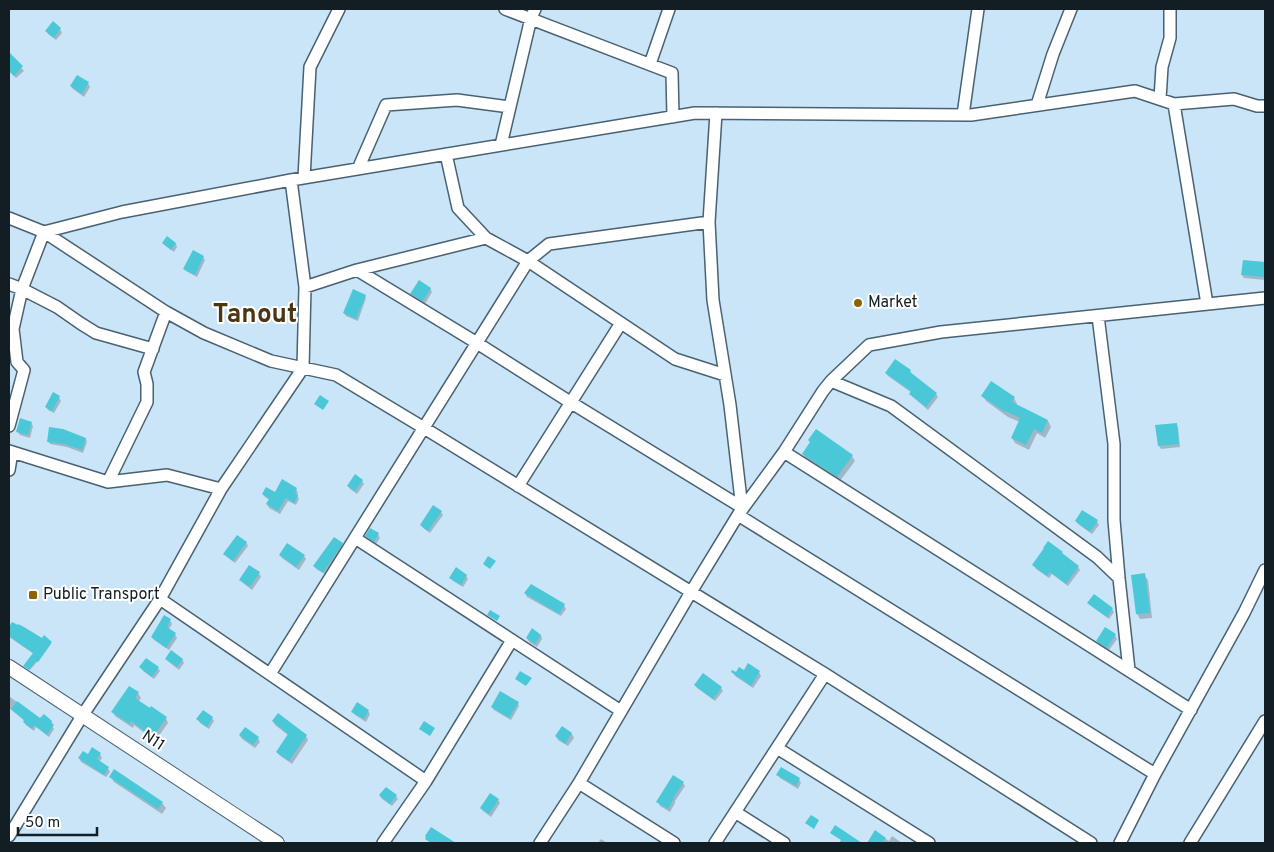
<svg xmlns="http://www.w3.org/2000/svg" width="1274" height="852" font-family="Overpass,sans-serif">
<rect width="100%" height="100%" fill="#cae5f8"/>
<!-- shadow -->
<path fill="#0003" d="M53,23L60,29L62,33L56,40L48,34L47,31Z
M12,57L24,71L16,78L9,71V61Z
M78,76L88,83L90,87L84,97L73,89L71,86Z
M167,238L176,244L177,247L174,252L166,246L164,243Z
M1265,244V280L1244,278L1242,275L1265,262Z
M203,257L205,260L197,277L186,271L184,269Z
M430,288L432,292L425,304L414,297L412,294Z
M365,296L366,298L358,321L346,316L344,313Z
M910,371L912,375L936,394L938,397L928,410L913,397L911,394L912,393L888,376L886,373Z
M983,396L1014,398L1017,404L1016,405L1048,421L1051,427L1045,438L1037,433L1029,450L1015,443L1012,438L1020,422L1008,417L986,401Z
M59,397L61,401L54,413L48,410L46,407Z
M31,423L33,426L30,438L20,435L18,432Z
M1176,424L1178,427L1180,447L1161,449L1159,446L1157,426Z
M86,439L87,442L83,453L67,447L50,444L48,441Z
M803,454L852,456L855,461L840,481L806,459Z
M362,481L364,484L357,494L350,489L348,486Z
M296,489L298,493L297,495L299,499L296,505L288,501L280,514L269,508L267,504L270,500L265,497L263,494H275Z
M441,512L443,515L430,533L423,528L421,525Z
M1076,521H1097L1099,525L1092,534L1078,524Z
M371,529L378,534L380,538L376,544L369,539L367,536Z
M246,542L248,546L235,563L227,557L225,554Z
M1048,543L1062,553L1064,556L1078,567L1080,570L1068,586L1052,574L1049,578L1036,569L1034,565Z
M342,544L343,547L325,574L316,569L315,566Z
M280,555L304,556L306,559L299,570L282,558Z
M259,573L261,577L252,590L243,583L241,580Z
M1144,575L1148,580L1152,618L1140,619L1137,614Z
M466,576L468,579L463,587L453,581L451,578Z
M525,593L564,605L566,609L561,616L527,597Z
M1089,603L1112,609L1114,612L1109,619L1091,606Z
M170,620L172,624L169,629L175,634L177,638L169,650L154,640L152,637Z
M9,625L51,644L38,662H37L30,670L26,667L34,654L9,637Z
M541,635L542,639L537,647L529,642L527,638Z
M1115,635L1117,639L1109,650L1099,644L1097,641Z
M146,659L158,668L160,671L154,679L143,671L141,667Z
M167,659H182L184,663L179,670L169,662Z
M733,672H759L761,676L753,688L735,676Z
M695,685L721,688L723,691L715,701L697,688Z
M138,693L141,698L138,702L166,718L168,723L156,740H154L134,725L133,728L115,716L113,712Z
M9,696L40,720L51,721L53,724L52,726L54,729L49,737L36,727L34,731L26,725L24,722L25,721L9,708Z
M518,703L519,706L511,720L494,710L492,707Z
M203,711L212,718L214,721L209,729L200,723L198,719Z
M368,711L370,714L366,722L355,715L353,712Z
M273,721L306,736L308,740L292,764L279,755L277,752L288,735L275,725Z
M562,728L572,734L574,738L568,746L558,740L556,736Z
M240,736L258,738L260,742L255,748L242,739Z
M100,754L102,758L99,762L108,768L110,772L106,777L81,762L79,758L88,755Z
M782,769L799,779L801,783L798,789L780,778L778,775Z
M111,777L162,803L166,808L162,814L114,782Z
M683,783L685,786L675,801V803L670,812L660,806L658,802Z
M380,796H396L398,799L392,806L382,799Z
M498,800L500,803L491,817L483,811L481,808Z
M875,832L889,841L892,836L902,843H868Z
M601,839L607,843H598Z"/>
<!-- building -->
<path fill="#4ac8d7" d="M53,21L61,28L54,38L45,31Z
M9,52L23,66L14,76L9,71Z
M77,75L89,82L82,94L70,86Z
M167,236L176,243L171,250L162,243Z
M193,250L204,256L195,275L183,269Z
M1243,260L1265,262V277L1241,275Z
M419,280L431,288L423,301L410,294Z
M353,289L366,295L356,319L343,313Z
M895,359L911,370L910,372L937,393L926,407L909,394L911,391L885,373Z
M991,381L1015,397L1012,402L1048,420L1042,433L1034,429L1026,445L1011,438L1020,418L1005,411V412L981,396Z
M53,392L60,396L52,411L45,407Z
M320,395L329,401L323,410L314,404Z
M20,418L32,422L28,435L16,432Z
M1177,423L1179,444L1158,446L1155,425Z
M49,427L63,429L86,438L82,450L64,444L47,442Z
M816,429L853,455L837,477L802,454L810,442L808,440Z
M355,474L363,480L355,491L347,486Z
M282,479L297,488L295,493L298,495L294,503L286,498L278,511L266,504L269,499L262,494L266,487L275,492Z
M433,505L442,511L428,531L420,525Z
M1082,510L1098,520L1090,532L1075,521Z
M370,528L379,533L374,542L365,536Z
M237,535L247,542L233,561L223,554Z
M334,537L343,543L323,573L313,566Z
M1048,541L1063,552L1062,553L1079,566L1066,584L1050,572L1047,576L1032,565L1044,548H1043Z
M287,543L305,555L296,567L279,555Z
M488,556L496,561L490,569L483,564Z
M249,565L260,572L250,587L239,580Z
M456,567L467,575L461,585L449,578Z
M1145,573L1150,613L1136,614L1131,575Z
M531,584L565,604L559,614L524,593Z
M1094,594L1113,608L1107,617L1087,603Z
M490,610L500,616L497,621L487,615Z
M164,615L171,619L167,627L176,633L166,648L151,637Z
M12,622L18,625V624L24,627L42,638L44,635L52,642L38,662L36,661L29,670L23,666L33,653L9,636V627Z
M1105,627L1116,634L1107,648L1096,641Z
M532,628L541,635L535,644L526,638Z
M171,650L183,659L177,667L165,659Z
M146,658L159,667L152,677L139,667Z
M748,663L760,671L751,686L731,672L732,670L736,672L739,667L744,670Z
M520,671L532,678L526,686L515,679Z
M703,673L722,687L713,699L694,685Z
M129,686L139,692L135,698L150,708L151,706L167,717L154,735H150L131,721L130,724L111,712Z
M500,691L519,702L509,718L491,707Z
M17,701L40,718L44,714L52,721L51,723L54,725L47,735L34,725L32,729L23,722L24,720L11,709Z
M357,702L369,710L364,719L351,712Z
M203,710L213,717L207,727L196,719Z
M278,713L307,735L289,761L276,752L288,734L272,721Z
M424,721L435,728L430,736L419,729Z
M562,726L572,733L565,744L555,736Z
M245,727L259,737L253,745L239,735Z
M92,747L101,753L97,759L109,767L104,775L78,758L83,751L88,754Z
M781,767L800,778L796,786L776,775Z
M114,769L163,802L158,809L109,777Z
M673,775L684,782L673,798H674L668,809L656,802Z
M386,787L397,795L390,804L379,795Z
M490,793L499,799L489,814L480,808Z
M811,815L819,820L814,829L805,823Z
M835,825L862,843H839L841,840L830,833Z
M431,827L456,843H431L425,839L426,837L425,836Z
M875,830L886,838L882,843H867Z"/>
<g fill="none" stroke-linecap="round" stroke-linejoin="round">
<defs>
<path id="minor" d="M505,9L672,73L673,117
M650,64L669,9
M1160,99L1162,67L1170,38V9
M1174,104L1207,304
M1037,105L1053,54L1071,9
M716,113L709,222L713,300L730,405L741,500L743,508
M963,115L978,9
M501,145L531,18L535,9
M446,154L458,208L486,238
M358,169L386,105L457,100L510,107
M304,178L310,67L339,9
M9,218L44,232L166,312L204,333L271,361L336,375L424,428L825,674L1091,843
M357,270L477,343L570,402L743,508
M9,284L22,289L57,307L80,323L96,333L153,349
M305,287L357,270L486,238L528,261L675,359L725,375
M1098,316L1114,444V520L1119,578L1129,670
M831,381L891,406L1097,557L1119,578
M9,426L24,370L17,362L13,329L22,289L44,232L122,212L291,180L695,113L971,115L1135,91L1174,104L1234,99L1257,106H1265
M9,451L108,482L167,475L221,489
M784,452L1191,710
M9,470L12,452
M108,482L147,402V384L144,372L166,312
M518,486L621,323
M738,515L1155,774
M355,538L621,711
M160,599L426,781
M270,674L528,261L549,244L709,222
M777,748L929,843
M579,783L674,843
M735,812L784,843
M9,836L82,716L160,599L221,489L303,368L305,287L291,180
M383,843L426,781L512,640
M540,843L579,783L691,592L738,515L784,452L823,391L831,381L869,345L941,332L1265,298
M715,843L825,674
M1120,843L1155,774L1244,613L1265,570
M1190,843L1265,721"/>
<path id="major" d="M9,667L277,843"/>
</defs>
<!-- minor casing -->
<use href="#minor" stroke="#496171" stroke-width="14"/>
<!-- major casing -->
<use href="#major" stroke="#496171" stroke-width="16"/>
<!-- minor -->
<use href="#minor" stroke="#fff" stroke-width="11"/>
<!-- major -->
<use href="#major" stroke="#fff" stroke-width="14"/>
</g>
<!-- markers -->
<g fill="#8c6405" stroke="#fff" stroke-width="2">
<circle cx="858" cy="303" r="5"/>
<rect x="28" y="590" width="10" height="10" rx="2.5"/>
</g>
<g text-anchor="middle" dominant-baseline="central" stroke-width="4" stroke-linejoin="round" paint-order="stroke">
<!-- poi labels -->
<g font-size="16" fill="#131d24" stroke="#fff" text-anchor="start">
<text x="868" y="303">Market</text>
<text x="43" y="595">Public Transport</text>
</g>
<!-- street labels -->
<g font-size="16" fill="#131d24" stroke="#fff">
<text transform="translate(153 741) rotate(33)">N11</text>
</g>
<!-- town labels -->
<g font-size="26" font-weight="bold" fill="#4a3610" stroke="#fff">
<text x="255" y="315">Tanout</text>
</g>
</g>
<!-- border -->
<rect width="1274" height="852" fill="none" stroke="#131d24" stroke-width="20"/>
<!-- scale -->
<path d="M18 827v8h79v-8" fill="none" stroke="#131d24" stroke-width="2.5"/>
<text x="25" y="827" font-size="15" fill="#131d24" stroke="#ffffff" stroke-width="4" paint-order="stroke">50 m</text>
</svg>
